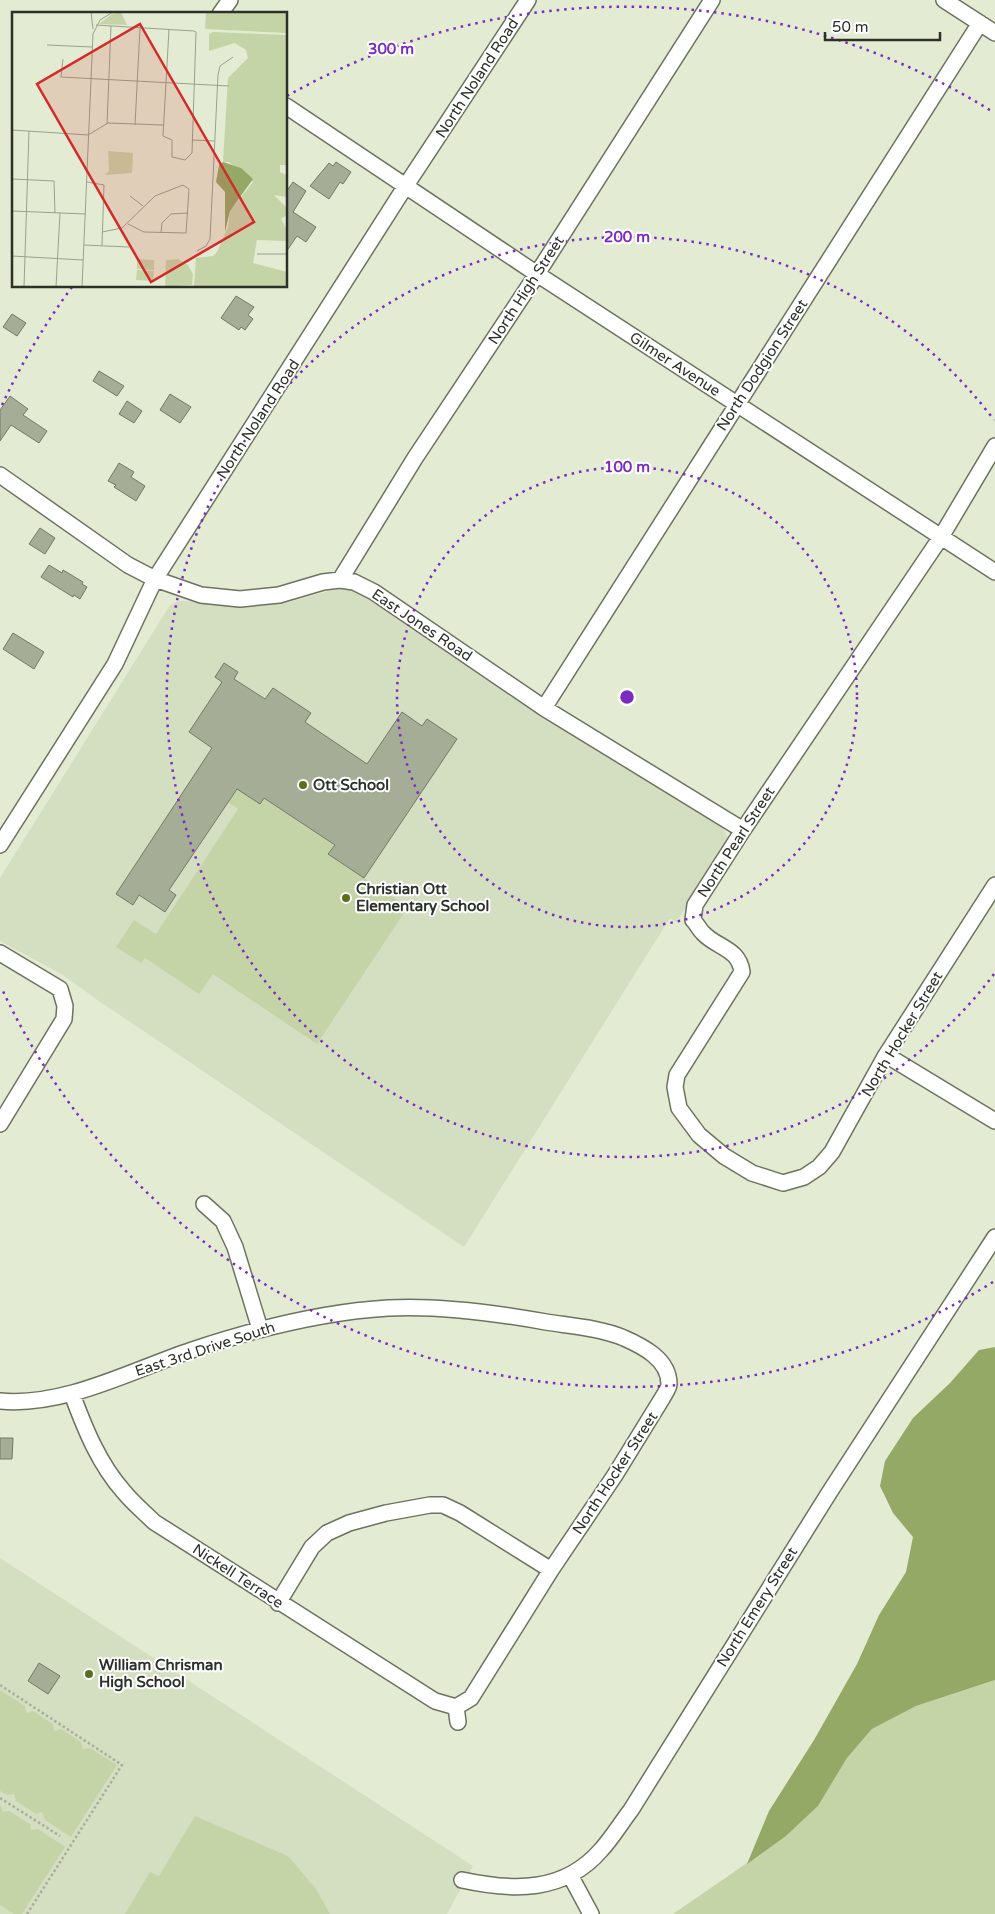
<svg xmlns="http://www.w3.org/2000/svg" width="995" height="1914" font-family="'Varela Round',sans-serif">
<rect width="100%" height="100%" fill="#e3ebd3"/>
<!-- built -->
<path fill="#d4dec1" d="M340,588L360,591L380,601L723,828L728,839L724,852L676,922L670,918L464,1247L96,999L63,975L0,941V878L170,605L179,601L286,603Z
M0,1558L473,1866L447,1914H0Z"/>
<!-- green -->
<path fill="#c5d4a7" d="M237,789L264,798L335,845L329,855L408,907L317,1044L213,974L199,994L145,958L141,963L116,947L134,920L156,934L238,809L228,802Z
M995,1680V1914H673L786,1836L818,1806L847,1758L872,1729L916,1706Z
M0,1690L25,1706L26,1713L33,1711L53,1724L54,1731L61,1729L81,1742L83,1749L90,1748L117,1765L71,1837L45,1820L42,1812L36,1814L16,1801L14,1794L7,1795L0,1791Z
M0,1805L3,1812L9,1811L30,1824L31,1830L38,1829L65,1847L22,1914H14L0,1905Z
M195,1816L288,1856L316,1889L330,1914H125L150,1872L159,1876Z"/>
<!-- water -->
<path fill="#95a967" d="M995,1347V1680L916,1706L872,1729L847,1758L818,1806L786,1836L747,1864L769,1811L814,1740L857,1664L879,1615L906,1572L913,1537L893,1513L880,1486L885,1461L913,1418L950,1383L979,1350Z"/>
<!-- building -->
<path fill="#a5ad96" stroke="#737a65" d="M336,162L351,172L343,184L340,182L329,199L310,186L329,163L333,166Z
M293,182L306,191L293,212L316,227L306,242L297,236L286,252V192Z
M236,296L254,307L248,315L253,319L245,330L241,327L239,330L221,318Z
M12,314L26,323L17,336L3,327Z
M99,371L124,386L117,396L93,381Z
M170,394L191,407L180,423L160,410Z
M10,396L28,409L23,415L47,431L39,443L11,425L0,441V410Z
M127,401L142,411L134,423L119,414Z
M119,463L134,472L131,477L145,486L136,501L114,487L116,485L108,481Z
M40,528L55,538L45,554L29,544Z
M49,565L62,573L63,570L83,582L82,584L87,587L80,599L74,595L73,597L41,577Z
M13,633L44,652L34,669L3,649Z
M224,663L238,672L234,679L265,699L273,688L311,713L305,722L367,764L402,712L422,726L427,719L457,739L364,878L328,854L335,845L264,798L260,804L237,789L169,890L176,895L165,912L139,895L133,905L116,894L212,748L189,732L222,682L215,677Z
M0,1438H13L12,1459H0Z
M39,1663L60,1676L48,1694L28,1681Z"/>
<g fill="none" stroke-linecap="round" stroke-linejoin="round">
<defs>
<path id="minor" d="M944,0L995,33
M220,14L230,0
M286,106L537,274L995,572
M995,446L941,537L743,830L695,905L693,920C697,924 699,929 703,933C717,948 739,948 742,972L677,1075L675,1087L679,1108L699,1135L724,1156L752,1173L783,1183L804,1177L819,1167L832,1152L886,1055L995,885
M0,475L128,565L155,579L201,595L240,599L279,595L323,582L340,580L354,582L374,592L544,708L743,830
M340,580L415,458L537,274L712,0
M544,708L980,23
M0,845L115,664L155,579L405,187L528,0
M0,953L60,989L65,1006L64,1019L0,1124
M886,1055L995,1121
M204,1204L223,1221L235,1247L260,1329
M72,1394C85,1429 99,1464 124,1492C133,1503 144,1512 154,1522L435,1701L456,1707
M0,1401C65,1407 132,1370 192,1350C255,1329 322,1312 388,1308C439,1305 496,1313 546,1322C571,1326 600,1328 624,1338C642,1346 669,1359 669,1384C669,1388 665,1393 663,1397L615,1475L551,1570L471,1698L456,1707
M278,1603L312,1547L327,1533L349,1523L386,1513L430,1505H443L460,1513L551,1570
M456,1707L458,1722
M570,1875L591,1914
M462,1880C513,1891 564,1893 601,1850C612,1838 621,1823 631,1810L829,1493L995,1237"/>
</defs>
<!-- minor casing -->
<use href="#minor" stroke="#6c735e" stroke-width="18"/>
<!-- path -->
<path stroke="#a9af9c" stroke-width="2.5" stroke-dasharray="2.5 2.5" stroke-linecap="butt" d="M0,1685L122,1765L27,1914
M0,1798L60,1836"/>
<!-- minor -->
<use href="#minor" stroke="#fff" stroke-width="15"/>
</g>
<!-- distance rings -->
<g fill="none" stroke="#7b2cbf" stroke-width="2.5" stroke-dasharray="2.5 5">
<circle cx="627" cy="697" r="230"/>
<path d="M994 974A460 460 0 1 1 994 420"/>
<path d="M993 1282A690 690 0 0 1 2 989M2 405A690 690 0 0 1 72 287M287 96A690 690 0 0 1 993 112"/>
</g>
<!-- markers -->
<g fill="#5b6f1e" stroke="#fff" stroke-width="2">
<circle cx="303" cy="785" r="5"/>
<circle cx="346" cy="898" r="5"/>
<circle cx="89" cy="1674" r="5"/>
</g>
<g text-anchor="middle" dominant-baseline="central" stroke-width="4" stroke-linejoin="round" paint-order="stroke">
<!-- street labels -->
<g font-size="15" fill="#2d3028" stroke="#fff">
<text transform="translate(477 78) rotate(-57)">North Noland Road</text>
<text transform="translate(526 290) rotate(-57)">North High Street</text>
<text transform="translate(675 364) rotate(33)">Gilmer Avenue</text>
<text transform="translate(762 365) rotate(-57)">North Dodgion Street</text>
<text transform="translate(258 419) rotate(-57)">North Noland Road</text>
<text transform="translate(422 625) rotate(34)">East Jones Road</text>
<text transform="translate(736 842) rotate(-57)">North Pearl Street</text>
<text transform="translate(902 1034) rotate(-59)">North Hocker Street</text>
<text transform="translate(205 1349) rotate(-18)">East 3rd Drive South</text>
<text transform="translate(615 1473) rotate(-57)">North Hocker Street</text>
<text transform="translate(238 1576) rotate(33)">Nickell Terrace</text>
<text transform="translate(757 1607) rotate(-58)">North Emery Street</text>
</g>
<!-- poi labels -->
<g font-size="15" font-weight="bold" fill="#2d3028" stroke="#fff" text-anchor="start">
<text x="313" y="785">Ott School</text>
<text x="356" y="889">Christian Ott<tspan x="356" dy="17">Elementary School</tspan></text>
<text x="99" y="1665">William Chrisman<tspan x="99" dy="17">High School</tspan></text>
</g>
</g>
<!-- overview -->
<g transform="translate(12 12)">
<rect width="275" height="275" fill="#e3ebd3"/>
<path d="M109,0L115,13L87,12L100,2ZM194,0H275V21L193,17ZM201,20L275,23V153H268V160L275,163V185L262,183L275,196V203L269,207L275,218V229L245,228L241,251L275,260V275H182L184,246L201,244L205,240L216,215L218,199L241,170L217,150H211L216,66L236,46L234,38L223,31L197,39V22ZM96,139L121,141L120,161L93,163L97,159ZM125,247L142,248V258L125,257ZM154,248L166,247L176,253L181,262L180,273L153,275ZM125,258L142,259L141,269L124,268Z" fill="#c5d4a7"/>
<path d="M211,150L229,156L241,167L218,199L213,220V180L204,170L207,153Z" fill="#95a967"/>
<path fill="none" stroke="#9aa08f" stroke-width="1" d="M79,0L81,17M84,13L182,19L184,20L180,141L173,148L160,145V128L151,124L157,17M35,33L80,35M51,47L49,65L217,74M95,112L99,14M123,113L128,16M0,118L76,123L96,111L151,113M180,128L202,129M0,167L42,169L43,201M75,170L92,173L90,233M118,184L131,194M0,199L74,202M116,212L132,220L174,221M90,220L110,216L143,184L171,173L177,177L174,221M149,221L150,211L159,202L176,201M72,233L117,235M185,239L194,234L198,227L206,63L208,54L221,45M245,242H275M0,244L71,248M12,275L17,119M44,275L48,201M70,275L81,22L88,8L101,0"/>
<path fill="#d62828" fill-opacity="0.15" stroke="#d62828" stroke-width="2.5" d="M128,12L242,210L139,270L25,72Z"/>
<rect width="275" height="275" fill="none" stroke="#2d3028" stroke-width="2.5"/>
</g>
<circle cx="627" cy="697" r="8" fill="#7b2cbf" stroke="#fff" stroke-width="2.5"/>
<g font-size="15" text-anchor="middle" font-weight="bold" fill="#7b2cbf" stroke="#fff" stroke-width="4" stroke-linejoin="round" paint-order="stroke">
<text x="391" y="54">300 m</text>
<text x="627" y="242">200 m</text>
<text x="627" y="472">100 m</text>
</g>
<!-- scale -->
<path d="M825 32v8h115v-8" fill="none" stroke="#2d3028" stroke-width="2.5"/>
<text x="832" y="32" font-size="15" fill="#2d3028" stroke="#ffffff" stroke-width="4" paint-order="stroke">50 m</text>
</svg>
